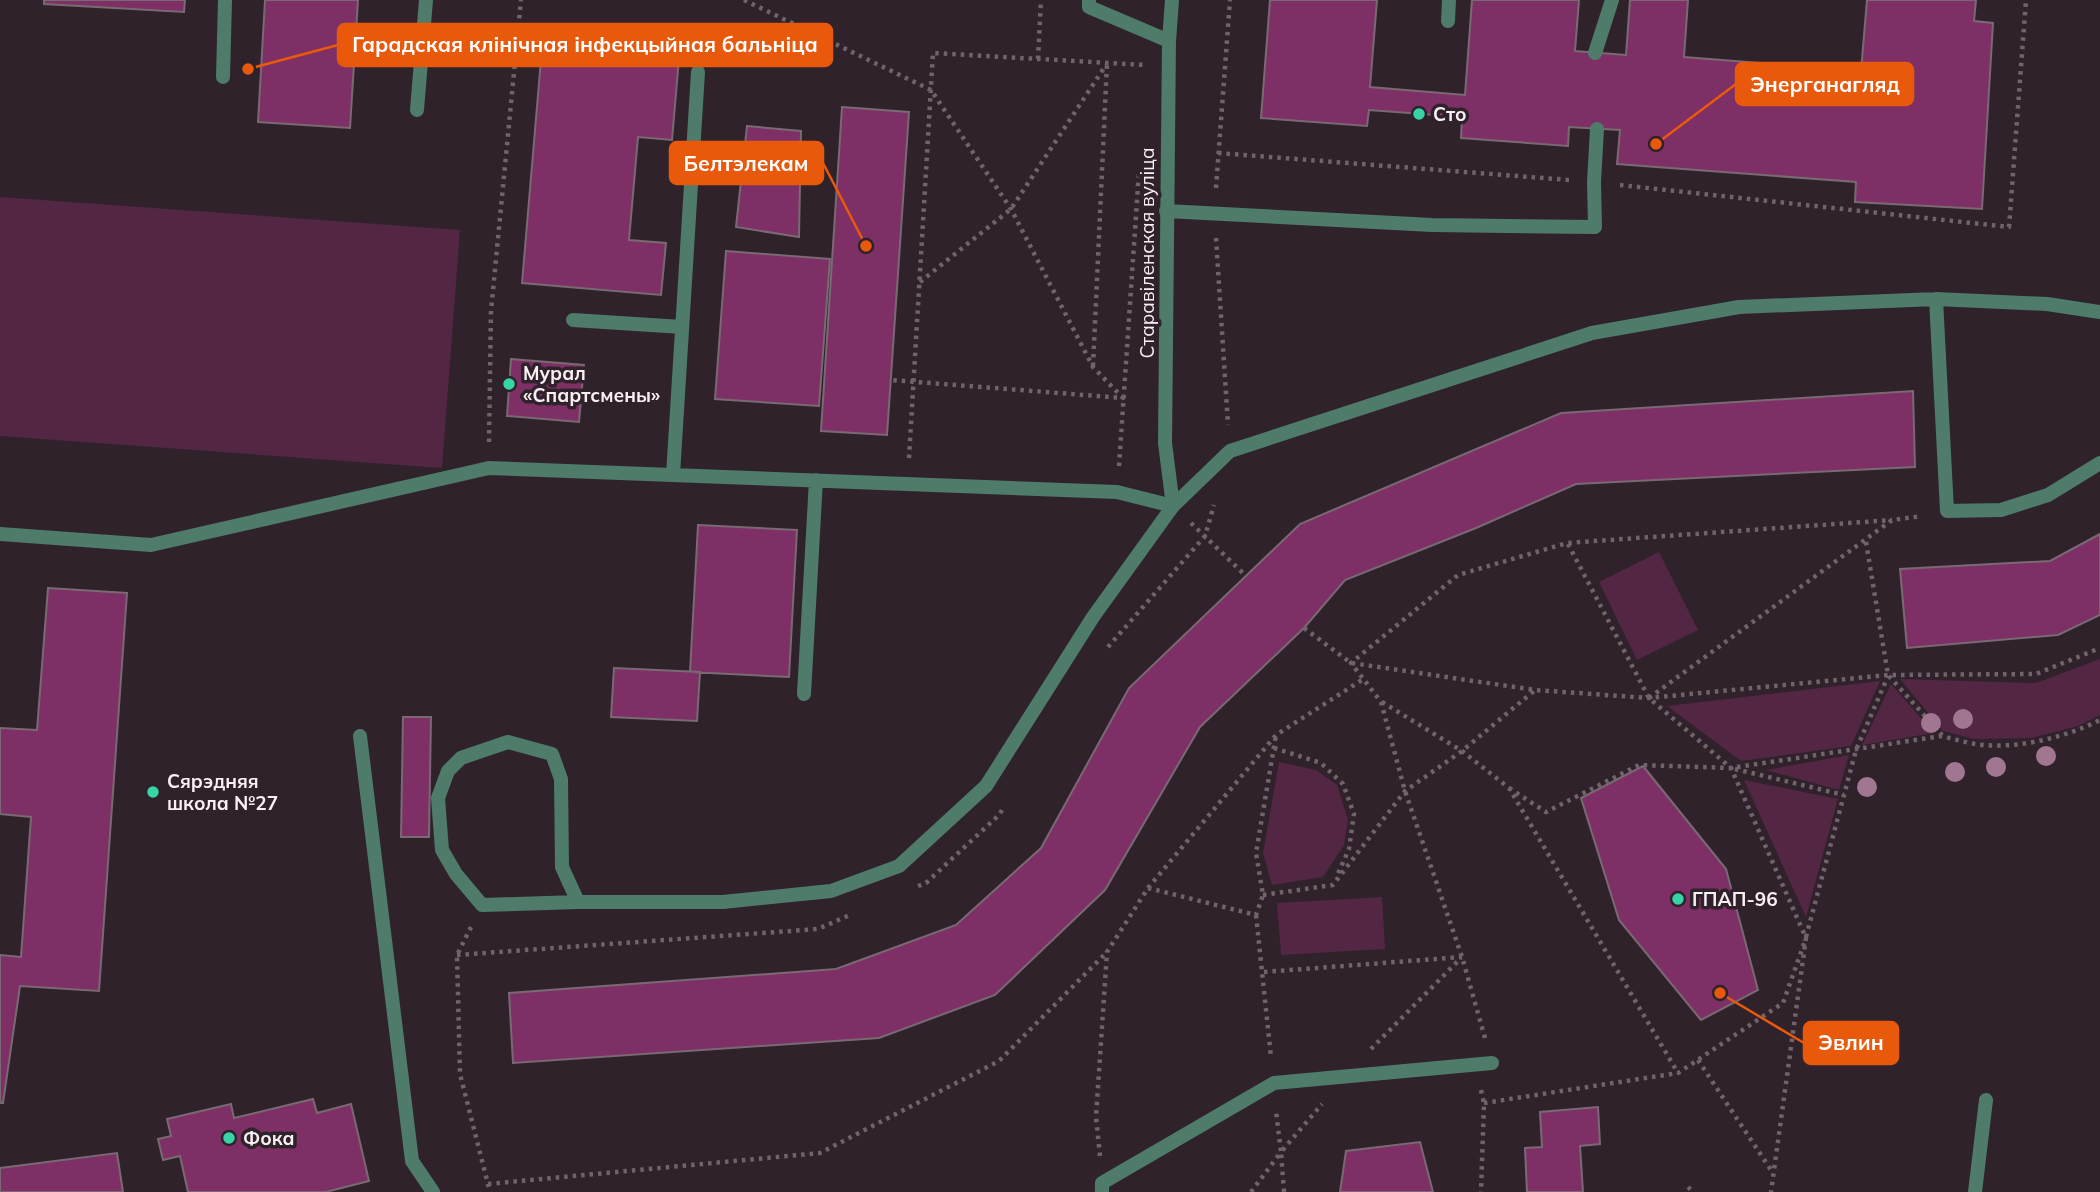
<svg xmlns="http://www.w3.org/2000/svg" width="2100" height="1192" font-family="Mulish,sans-serif">
<rect width="100%" height="100%" fill="#2f222a"/>
<!-- green -->
<path fill="#532644" d="M0,197L460,230L442,468L0,436Z
M1659,552L1698,630L1637,660L1599,582Z
M2100,659V715L2078,726L2031,738L1974,739L1943,731L1900,679L2036,683Z
M1880,681L1851,746L1741,761L1667,706Z
M1891,684L1934,733L1862,745Z
M1849,755L1839,790L1766,770Z
M1279,762L1316,770L1337,785L1348,820L1344,845L1323,877L1272,885L1263,853Z
M1744,780L1838,799L1806,917Z
M1382,897L1385,949L1281,955L1277,903Z"/>
<!-- building -->
<path fill="#7e3066" stroke="#796973" stroke-width="2" d="M44,0H185L184,12L44,4Z
M265,0H358L350,128L258,122Z
M1270,0H1377L1370,87L1465,95L1472,0H1579L1575,51L1626,55L1630,0H1688L1684,57L1861,71L1867,0H1976L1974,21L1993,23L1982,209L1855,202L1856,182L1617,164L1620,130L1569,127L1568,146L1461,138L1462,117L1369,110L1367,126L1261,118Z
M544,24L681,35L672,140L638,137L629,240L666,243L661,295L522,283Z
M842,107L909,112L887,435L821,431Z
M747,126L801,131L799,237L736,227Z
M726,251L830,259L819,406L715,399Z
M511,359L584,365L579,422L507,416Z
M1913,391L1915,467L1576,484L1476,528L1345,580L1304,628L1200,727L1105,890L995,995L879,1038L513,1063L509,993L836,969L956,925L1041,848L1129,688L1300,524L1561,413Z
M698,525L797,530L789,677L690,672Z
M2100,534V615L2058,635L1907,648L1900,569L2050,561Z
M48,588L127,593L99,991L20,986L3,1103H0V955L21,957L31,817L0,814V728L37,730Z
M614,668L700,672L697,721L611,717Z
M403,717H431L429,837H401Z
M1643,766L1726,869L1758,990L1701,1020L1619,920L1581,798Z
M313,1099L317,1113L351,1104L369,1181L326,1192H188L180,1156L163,1160L158,1139L171,1136L167,1119L231,1104L234,1118Z
M1598,1107L1600,1144L1580,1146L1583,1192H1527L1525,1148L1542,1147L1540,1112Z
M1420,1142L1433,1192H1340L1346,1151Z
M117,1153L123,1192H0V1168Z"/>
<g fill="none" stroke-linecap="round" stroke-linejoin="round">
<!-- path -->
<path stroke="#70646c" stroke-width="4.5" stroke-dasharray="3.5 5" stroke-linecap="butt" d="M744,0L931,90L1011,209L1093,367L1123,398L891,380
M1038,59L1041,0
M1218,153L1569,180
M1620,185L2009,227L2026,0
M1216,188L1230,0
M1216,238L1228,425
M920,282L1011,209L1106,65
M1093,366L1107,63
M489,442L491,311L521,0
M909,458L933,53L1145,65
M1119,466L1139,171
M1191,523L1246,576
M1866,542L1888,675L1942,735
M1568,544L1649,698L1731,768L1806,938
M1304,628L1351,663L1535,690L1649,698L1888,675L2036,674L2100,648
M1108,647L1205,536L1214,505
M1649,698L1892,520L1922,516
M1382,702L1462,751L1509,788L1678,1073
M1274,748L1321,763L1343,784L1354,814L1349,849L1336,878
M1735,769L1844,795
M1509,788L1546,812L1639,765L1731,768L1942,736C1953,739 1964,742 1975,744C2015,750 2064,738 2100,720
M918,886L926,883L999,815L1004,807
M1148,888L1276,735L1365,678
M1263,895L1333,885L1405,791L1462,751L1535,690
M1256,915L1271,1057
M471,927L457,955L460,1074L490,1192
M1806,937L1856,750L1888,676
M457,955L818,929L852,914
M1264,972L1462,957
M1485,1038L1462,957L1405,791L1381,702L1351,663L1458,575L1567,543L1892,520
M1371,1049L1461,958
M1698,1060L1773,1173
M1481,1090L1484,1103L1481,1192
M1484,1103L1678,1073L1783,1003L1806,938L1771,1192
M1100,1156L1096,1117L1107,952L1148,888L1256,915L1263,895L1256,853L1276,735
M488,1184L820,1153L999,1061L1107,952
M1688,1187L1693,1192
M1251,1192L1281,1152L1276,1111
M1284,1192L1281,1152L1322,1104"/>
<!-- service -->
<path stroke="#4e7b6a" stroke-width="14" d="M1089,0V7L1169,41
M1448,21L1449,0
M1595,53L1612,0
M223,77L225,0
M417,110L426,0
M1166,211L1432,225L1595,227L1594,182L1597,129
M1936,299L1947,511L2001,510L2048,495L2100,463
M573,320L682,327
M673,475L698,72
M0,534L151,545L489,468L1117,492L1173,506
M804,694L816,480
M360,736L412,1161L433,1192
M578,902L562,867L561,779L552,754L508,742L461,758L448,771L438,798L442,850L456,874L482,905L578,902H723L831,891L899,866L986,786L1093,617L1173,506L1230,451L1592,333L1739,307L1936,299L2047,304L2100,312
M1102,1192V1183L1274,1083L1492,1063
M1975,1192L1986,1100"/>
<!-- minor -->
<path stroke="#4e7b6a" stroke-width="14" d="M1172,0L1169,41L1165,443L1173,506"/>
</g>
<!-- trees -->
<g fill="#a07690">
<circle cx="1963" cy="719" r="10"/>
<circle cx="1931" cy="723" r="10"/>
<circle cx="2046" cy="756" r="10"/>
<circle cx="1996" cy="767" r="10"/>
<circle cx="1955" cy="772" r="10"/>
<circle cx="1867" cy="787" r="10"/>
</g>
<!-- markers -->
<g fill="#36d4a7" stroke="#2f222a" stroke-width="2.5">
<circle cx="1419" cy="114" r="7"/>
<circle cx="509" cy="384" r="7"/>
<circle cx="153" cy="792" r="7"/>
<circle cx="1678" cy="899" r="7"/>
<circle cx="229" cy="1138" r="7"/>
</g>
<g text-anchor="middle" dominant-baseline="central" stroke-width="7" stroke-linejoin="round" paint-order="stroke">
<!-- poi labels -->
<g font-size="19" font-weight="bold" fill="#f9eff5" stroke="#2f222a" text-anchor="start">
<text x="1433" y="114">Сто</text>
<text x="523" y="373">Мурал<tspan x="523" dy="22">«Спартсмены»</tspan></text>
<text x="167" y="781">Сярэдняя<tspan x="167" dy="22">школа №27</tspan></text>
<text x="1692" y="899">ГПАП-96</text>
<text x="243" y="1138">Фока</text>
</g>
<!-- street labels -->
<g font-size="19" fill="#f9eff5" stroke="#2f222a">
<text transform="translate(1147 253) rotate(-90)">Старавіленская вуліца</text>
</g>
</g>
<!-- callouts -->
<path fill="none" stroke="#e8590c" stroke-width="2.5" d="M248 69L338 45M1656 144L1736 84M866 246L823 163M1720 993L1804 1043"/>
<g fill="#e8590c" stroke="#2f222a" stroke-width="2.5">
<circle cx="248" cy="69" r="7"/>
<circle cx="1656" cy="144" r="7"/>
<circle cx="866" cy="246" r="7"/>
<circle cx="1720" cy="993" r="7"/>
</g>
<g fill="#e8590c" stroke="#e8590c" stroke-width="2.5">
<rect x="338" y="24" width="494" height="42" rx="7"/>
<rect x="1736" y="63" width="177" height="42" rx="7"/>
<rect x="670" y="142" width="153" height="42" rx="7"/>
<rect x="1804" y="1022" width="94" height="42" rx="7"/>
</g>
<g font-size="21" text-anchor="middle" font-weight="bold" fill="#fff">
<text x="585" y="52">Гарадская клінічная інфекцыйная бальніца</text>
<text x="1825" y="92">Энерганагляд</text>
<text x="746" y="171">Белтэлекам</text>
<text x="1851" y="1050">Эвлин</text>
</g>
</svg>
